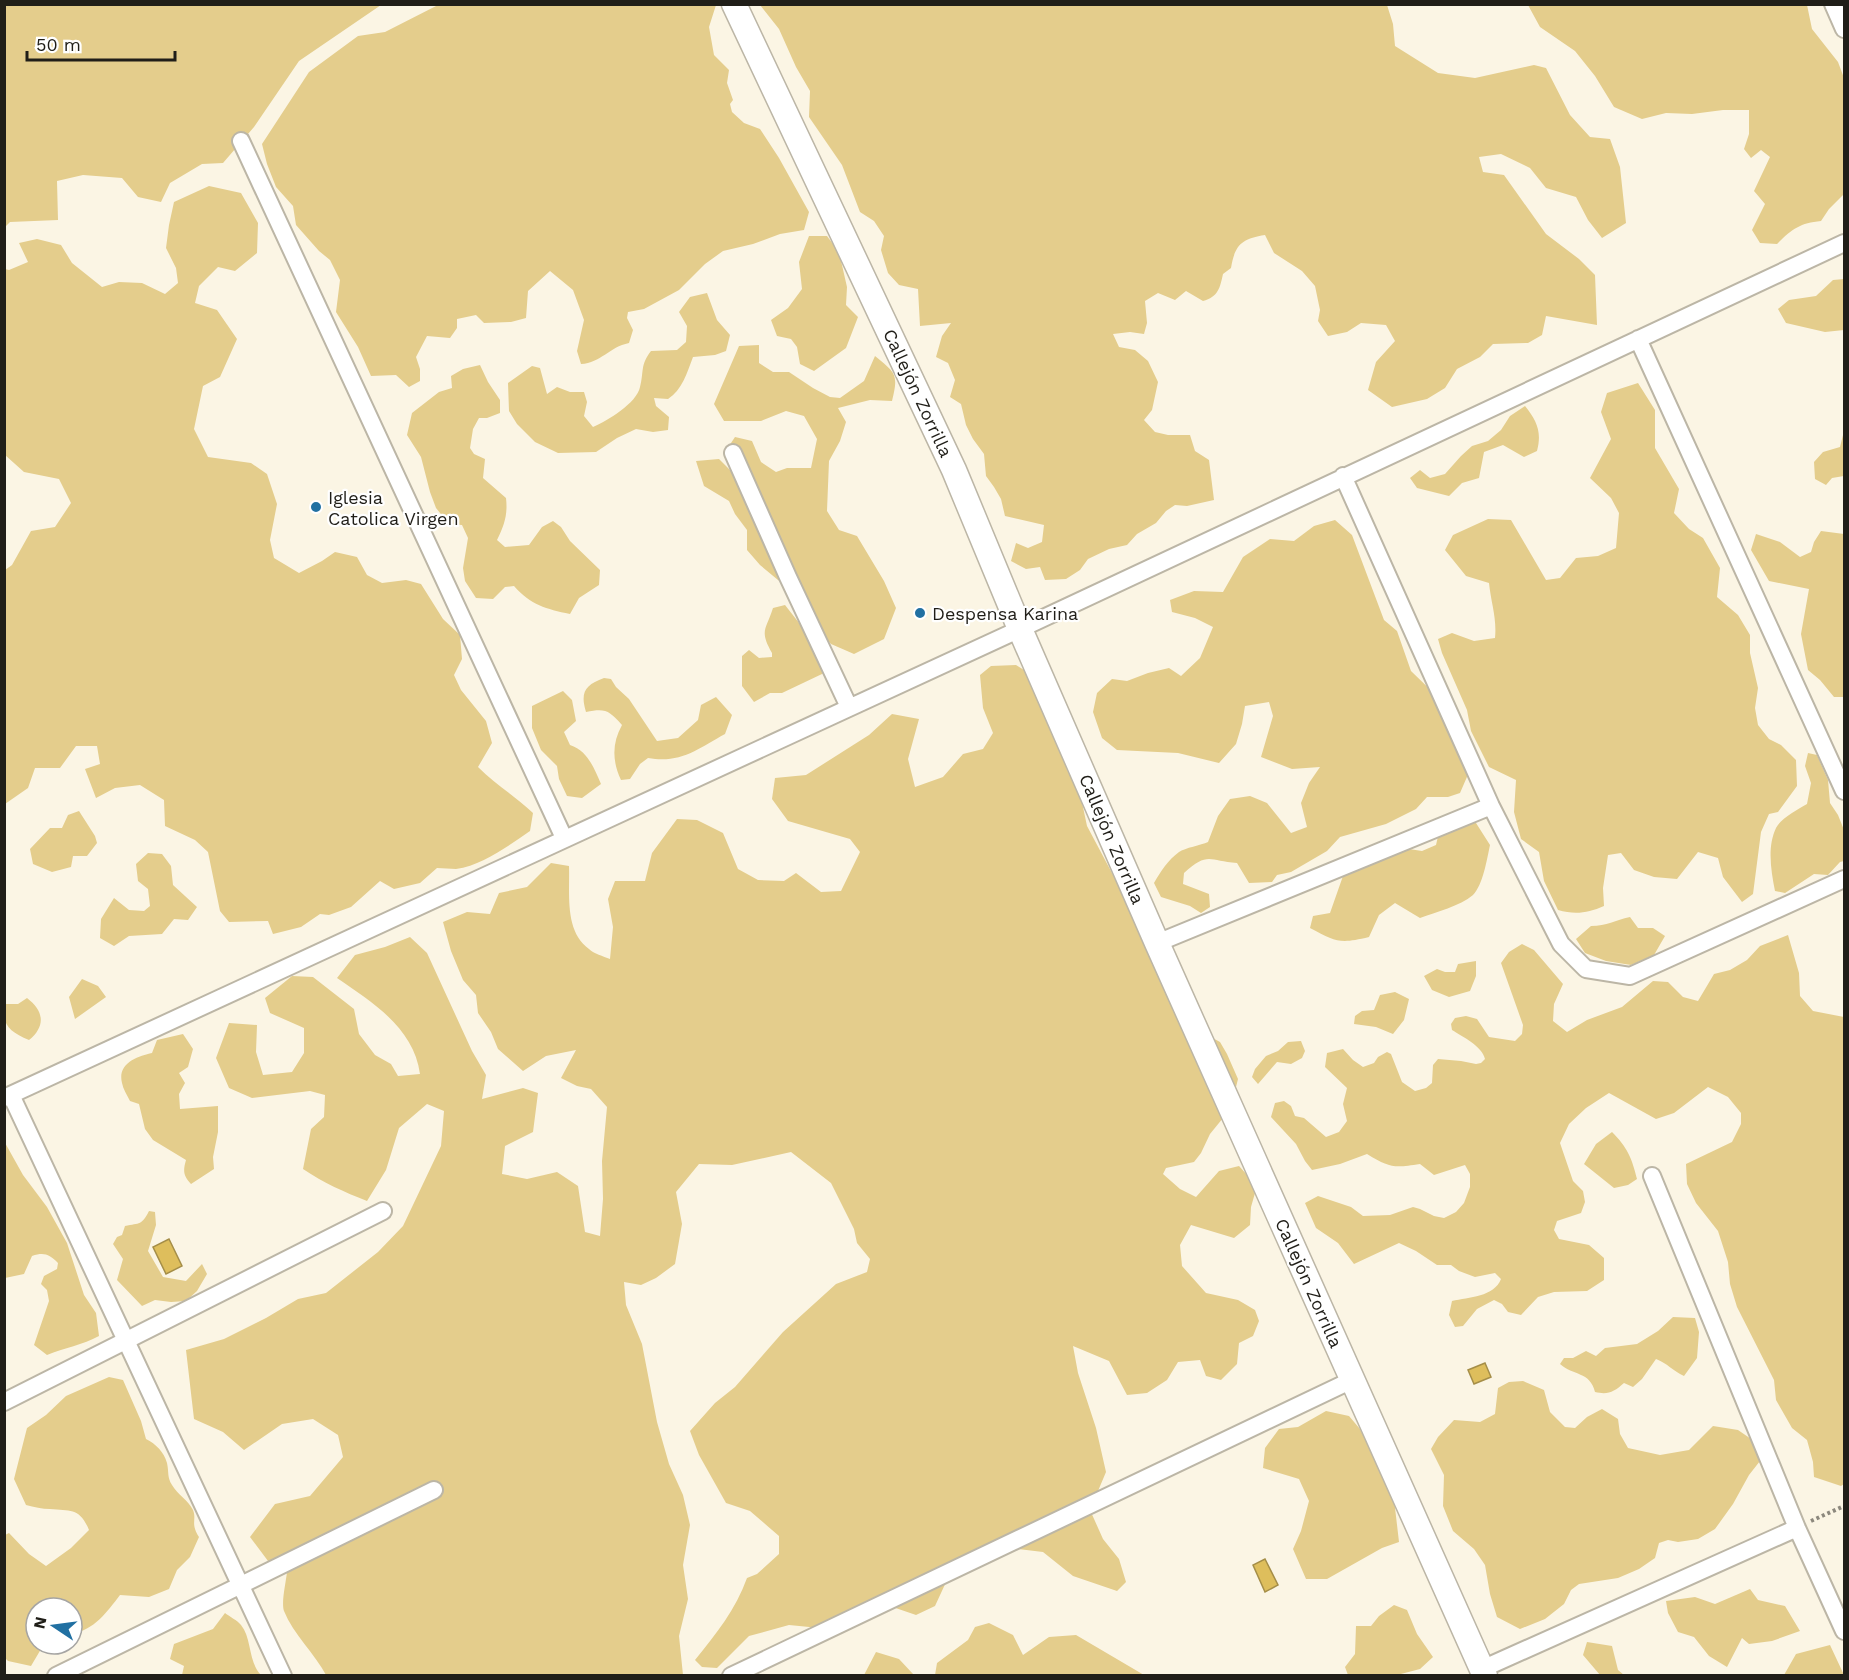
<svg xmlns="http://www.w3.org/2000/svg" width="1849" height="1680" font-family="'Work Sans',sans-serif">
<rect width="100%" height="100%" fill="#fbf5e4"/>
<!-- green -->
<path fill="#e4cd8c" d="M440,4L716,5L709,27L714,55L729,70L727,83L733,100L730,104L732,112L744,123L760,129L779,158L809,212L804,230L780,234L753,244L723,251L705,264L679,290L644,309L628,312L627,318L633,330L629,343C609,347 601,363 581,364L577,351L584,320L573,290L550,271L528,291L526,318L511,322L484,323L476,315L457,319V328L450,338L427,336L416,357L420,369V381L409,387L396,375L371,376L358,347L336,312L340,280L330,260L319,251L296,225L293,206L276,187L267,164L262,144L309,72L358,36L385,32Z
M5,5H381L299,61L254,127L223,163L202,164L170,183L161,202L138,197L122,178L83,175L57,181L58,220L10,222L5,227Z
M760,5H1387L1393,24L1395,46L1438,73L1475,78L1534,65L1546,68L1570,115L1590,137L1610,139L1620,167L1626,223L1602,238L1588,220L1576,197L1546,188L1530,168L1501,154L1479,157L1483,172L1504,175L1546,234L1579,259L1595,275L1597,325L1546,316L1542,335L1528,343L1493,344L1480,357L1457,369L1445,388L1427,399L1392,407L1368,390L1376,362L1395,341L1386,325L1361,323L1347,332L1328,336L1318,321L1320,310L1315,286L1302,271L1274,253L1265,235C1241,239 1235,245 1231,268L1223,274C1220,288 1218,297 1203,301L1186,291L1175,300L1158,293L1145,301L1147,323L1144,334L1130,332L1113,334L1119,347L1135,350L1148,361L1158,382L1152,410L1144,420L1155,432L1168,435H1190L1195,451L1209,460L1214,500L1187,506L1175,505L1166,511L1156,523L1137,534L1127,545L1109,549L1088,559L1080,570L1066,579L1045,580L1040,567L1026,569L1011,561L1016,543L1028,548L1042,542L1044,525L1005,516L1001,499L994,487L986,476L984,454L973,439L966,425L961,404L950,397L955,380L948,363L936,357L942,336L951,323L920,326L918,289L899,285L888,273L881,250L884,236L874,221L860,212L842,165L809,117L810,91L796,67L779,29Z
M1528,5H1807L1812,29L1838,62L1844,78V194L1829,209L1821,221C1800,223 1792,229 1777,244L1760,243L1752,230L1765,204L1754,191L1770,157L1761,150L1751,158L1744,149L1749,134V110H1723L1692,114L1666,113L1642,119L1614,107L1595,76L1575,51L1540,27Z
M209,186L241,193L258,223L257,253L235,271L218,267L199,286L195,303L217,310L237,339L220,377L203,386L194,429L208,457L251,463L267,474L277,504L270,540L274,558L299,573L322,561L335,552L357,557L367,575L382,583L406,580L421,584L443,619L460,635L462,659L454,675L461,690L486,721L492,743L478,767C495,784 515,796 533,813L530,831C508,846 483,865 456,869C450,869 443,868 437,868L420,883L394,889L380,881L351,907L329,915L320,914L301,927L273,934L268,921L229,922L220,911L208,852L195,840L165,826L164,800L140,785L115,788L96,798L85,769L100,764L97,746H76L60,768H35L28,788L5,804V570L12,565L31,531L55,527L71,503L59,479L24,472L5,455V269L9,270L28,262L19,243L37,239L61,245L72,263L102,287L119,282L142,283L165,294L178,283L176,268L166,248L169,225L174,202Z
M809,236H827L839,252L847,287L846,305L858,317L846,348L814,371L800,364L797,347L791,339L777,336L771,320L788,308L802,289L799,262Z
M1844,279V330L1825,332L1786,323L1778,309L1789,300L1816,296L1833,280Z
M707,293L717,320L730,335L726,351L715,355L693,357C687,373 682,390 668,399L654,398L656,406L669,417L668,430L653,432L636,429L617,438L596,452L558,453L535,442L517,424L509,411L508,383L532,366L540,368L547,394L557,387L570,392H584L587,402L584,416L593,427C607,421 637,403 640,387C644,372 640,365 651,351L677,350L686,342L687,326L679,312L690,297Z
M759,345V363L773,372H789L813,388L830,397L840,398L864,381L875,356C895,373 899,373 892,401L870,400L838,408L846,422L840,441L829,461L827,511L839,530L857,536L884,581L896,608L884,639L854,654L831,644L813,625L799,591L778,580L760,565L747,550V530L735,514L729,501L704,486L696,461L719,459L737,477L742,471L725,452L735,437L752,441L761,462L776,472L787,468H811L817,439L804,416L786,411L761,421H724L714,404L739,346Z
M480,365L488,382L500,400V413L487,418H479L473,429L470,448L474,454L485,459L483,478L506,498C508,515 504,526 497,540L505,547L529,545L542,527L553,521L561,527L570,541L600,570L599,585L579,598L570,614C546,609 531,605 514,586L505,587L493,599L476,598L465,581L463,568L468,538L462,525L449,524L436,508L430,492L421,457L407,435L412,413L439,392L452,388L451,376L463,369Z
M1638,383L1655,410V448L1679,489L1674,513L1689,529L1703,538L1720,568L1717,597L1738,615L1750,635V653L1758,688L1755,708L1758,725L1769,739L1781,745L1796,760L1797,786L1778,812L1769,814L1761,832L1753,894L1742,902L1723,877L1718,858L1698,852L1677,879L1654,877L1634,870L1621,853L1608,855L1603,888L1604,906C1588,913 1575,915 1558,910L1544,881L1539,852L1521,839L1514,812L1516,780L1489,767L1471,731L1467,710L1442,653L1438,639L1452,633L1474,641L1495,638C1497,618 1491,603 1489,583L1466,576L1445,550L1453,535L1488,519L1511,520L1546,580L1560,578L1576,558L1598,556L1616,548L1619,513L1611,498L1590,478L1611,439L1601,412L1607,393Z
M1525,406C1537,421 1542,432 1537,451L1524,457L1503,445L1484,452L1479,478L1462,483L1449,496L1417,488L1410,478L1420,470L1430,478L1445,474L1461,456L1472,446L1488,441L1501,430L1510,416Z
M1844,431V476L1832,478L1826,485L1815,479L1814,462L1823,452L1840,447Z
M1335,520L1352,535L1384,620L1397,631L1411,671L1444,703L1473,763L1460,793L1448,797H1427L1416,809L1386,824L1340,837L1327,851L1291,872L1277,875L1272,882L1249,883L1237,863C1209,861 1208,851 1184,873L1183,884L1209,894L1210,907L1201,913L1190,906L1161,897L1154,883C1161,871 1168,860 1179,852C1185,848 1201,845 1208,842L1218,816L1230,799L1250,796L1267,803L1291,833L1307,827L1301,803L1309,783L1320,767L1292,769L1261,757L1273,716L1269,702L1245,706L1242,724L1236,744L1219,763L1178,753L1117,750L1102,738L1093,712L1097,693L1112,679L1127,681L1148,673L1169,668L1181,676L1200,658L1213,627L1195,618L1172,612L1170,600L1194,591L1223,592L1243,557L1270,539L1294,541L1314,526Z
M1821,531L1844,534V697H1834L1820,680L1808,670L1801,634L1809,589L1769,581L1751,550L1756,534L1780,542L1800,557L1811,552L1814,542Z
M785,605L832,665L822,674L782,693H770L754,702L742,686V656L749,650L759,658L772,657V653C759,630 766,630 773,608Z
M1016,665L1032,675L1058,735L1067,770L1080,793L1087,826L1129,905L1185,1023L1220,1042L1227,1054L1238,1079L1235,1091L1223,1118L1210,1134L1201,1153L1194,1162L1166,1168L1163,1174L1180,1189L1196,1197L1219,1171L1239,1166L1257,1186L1251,1207L1250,1225L1234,1238L1191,1225L1180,1245L1182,1266L1206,1293L1238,1300L1255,1310L1259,1321L1253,1336L1239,1343L1237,1364L1221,1380L1206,1376L1200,1360L1178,1362L1167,1380L1147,1393L1127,1395L1109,1361L1073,1346L1078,1373L1096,1428L1106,1472L1090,1510L1103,1539L1119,1559L1126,1582L1117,1591L1073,1576L1043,1552L992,1546L953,1567L935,1606L916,1615L881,1603L840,1630L789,1625L749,1636L717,1668L702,1667L695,1660C716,1634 736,1609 747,1578L757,1574L779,1554V1536L750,1511L726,1503L699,1455L690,1431L715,1403L735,1387L783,1332L836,1284L867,1272L870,1259L857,1243L854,1229L831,1183L791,1152L732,1165L699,1164L676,1192L682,1224L675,1264L656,1278L641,1285L624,1282L626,1305L642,1344L657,1422L669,1464L683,1495L690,1525L683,1565L688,1599L679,1636L683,1675H326C315,1654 293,1634 284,1611C281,1603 286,1582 287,1572L271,1565L250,1537L275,1504L310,1496L343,1457L338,1435L313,1419L282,1424L244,1450L223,1432L194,1419L186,1350L224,1339L266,1318L298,1299L326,1293L378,1252L403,1226L441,1146L444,1111L427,1104L399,1128L386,1170L367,1201C344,1192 324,1183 303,1169L311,1129L324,1117L325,1095L310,1091L252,1098L229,1088L216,1058L229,1023L257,1025L256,1052L263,1075L292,1072L304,1053V1028L270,1013L265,998L292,976L313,977L354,1009L359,1034L375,1055L391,1064L398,1076L420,1074C414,1028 372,1002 337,978L355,955L385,947L410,937L427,953L472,1051L486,1075L482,1099L523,1088L538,1093L533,1132L505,1146L502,1174L527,1179L557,1172L578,1186L585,1232L600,1236L603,1199L602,1161L607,1107L591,1089L577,1086L561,1078L576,1050L546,1056L523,1071L498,1049L491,1032L478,1013L476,995L463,980L451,951L443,922L467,912L490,914L499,893L527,887L551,863L569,866C570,893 564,931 589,949C594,954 603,956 610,959L613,927L608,899L615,881H645L652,853L677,819L697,820L723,833L738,869L758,880L784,881L796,873L821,892L841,891L860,852L850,839L788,821L772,799L775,778L806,775L869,735L892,714L919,719L908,759L915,787L943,777L963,754L983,749L993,733L983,708L980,675L991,666Z
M604,678L611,679L616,687L629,699L657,741L678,738L698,720L701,705L716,697L732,715L725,734C698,749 680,764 648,758L640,764L630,779L621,780C612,761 612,743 622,725C609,710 605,708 586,712C580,692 585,685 604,678Z
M563,691L572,700L576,721L564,732L570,745C588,751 594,768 601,784L582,798L567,796L559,779L557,766L541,750L532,728V706Z
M1808,753L1817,755L1828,780L1830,803L1838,815L1844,830V861L1840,862L1828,875L1814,874L1785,893L1775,891C1771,871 1767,847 1776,828C1781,818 1797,810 1807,804L1811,783L1805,766Z
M79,811L95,836L97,843L87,856H73L71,867L52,872L33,864L30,849L50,828H62L68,815Z
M1455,820L1476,823L1490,845C1487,859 1483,885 1473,895C1460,906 1436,912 1420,918L1395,903L1379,915L1369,937C1340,944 1336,942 1310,928L1313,916L1330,913L1343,876L1362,861L1384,851L1409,849L1422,851L1436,845L1440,828Z
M148,853L162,854L171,866L173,885L197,907L188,920L174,919L162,934L129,936L114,946L100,938L101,919L114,898L129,910L144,911L150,906L148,889L138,881L136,864Z
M1630,917L1638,928H1653L1665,936L1654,955L1631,965L1606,961L1585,953L1576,939L1591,926C1607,926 1615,920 1630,917Z
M1788,935L1799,973L1800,996L1813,1011L1844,1017V1484L1841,1486L1814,1477L1813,1462L1807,1440L1792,1428L1776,1400L1774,1380L1737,1307L1730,1284L1728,1262L1718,1231L1696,1203L1687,1184L1686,1164L1732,1142L1741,1124V1113L1728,1097L1708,1087L1674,1113L1656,1119L1609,1093L1586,1108L1569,1124L1560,1143L1573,1181L1583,1191L1585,1202L1581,1213L1557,1221L1554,1230L1559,1239L1589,1245L1604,1258V1280L1587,1291L1554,1292L1538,1297L1521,1315L1508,1312L1502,1304L1494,1300L1477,1309L1463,1326L1455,1327L1449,1315L1452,1301C1469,1297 1494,1297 1501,1279L1495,1273L1475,1277L1459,1271L1451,1265H1437L1416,1251L1399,1243L1354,1264L1338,1243L1316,1228L1305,1203L1318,1196L1351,1207L1363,1216L1390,1215L1413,1207L1420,1209L1434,1216L1444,1218L1456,1212L1464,1203L1470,1187V1174L1465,1165L1434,1175L1420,1164C1394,1168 1390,1168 1367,1154L1340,1164L1312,1170L1305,1161L1296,1144L1271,1117L1275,1103L1284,1101L1291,1106L1295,1116L1304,1118L1326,1137L1339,1132L1347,1121L1343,1104L1347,1088L1325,1067L1327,1053L1343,1049L1353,1060L1363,1067L1374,1063L1378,1057L1387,1052L1391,1054L1402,1082L1415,1091L1426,1088L1432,1083L1433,1065L1438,1059L1461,1061L1476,1064L1481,1063L1485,1059C1482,1046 1463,1037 1452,1030L1451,1024L1455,1018L1466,1016L1477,1019L1489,1037L1515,1041L1522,1034L1523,1025L1501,963L1509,952L1522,944L1534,950L1563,984L1554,1004L1553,1021L1567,1032L1587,1020L1622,1007L1653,981L1668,982L1683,997L1698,1001L1714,974L1730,970L1747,960L1760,946Z
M1476,961V976L1470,991L1449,997L1432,990L1424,976L1437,969L1445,972H1455L1458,964Z
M82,979L98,986L106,997L75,1019L69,997Z
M1395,992L1409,999L1404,1020L1393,1034L1376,1027L1354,1024L1355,1016L1362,1011L1374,1010L1380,995Z
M27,998C44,1011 46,1026 29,1040C10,1032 1,1025 5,1004H18Z
M183,1034L193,1049L188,1067L179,1073L185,1083L179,1094L180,1109L218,1106V1132L213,1157L214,1169L191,1184C183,1175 183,1171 186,1160L153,1140L145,1129L139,1104L130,1101C127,1095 123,1089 122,1083C117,1063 138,1056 152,1053L157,1040Z
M1301,1041L1305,1051L1302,1058L1291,1064L1277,1062L1258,1084L1252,1077L1255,1069L1266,1056L1278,1051L1288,1042Z
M1612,1132C1627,1147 1632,1158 1637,1179L1628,1185L1614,1188L1584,1164L1596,1144Z
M4,1141L23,1175L47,1207L67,1243L84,1295L96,1313L99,1336C83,1345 64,1348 47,1355L34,1345L49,1301L47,1290L41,1284L44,1276L57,1269L58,1263C49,1254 44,1252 32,1256L24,1274L5,1278Z
M149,1211L155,1212L156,1225L148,1251L163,1277L186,1281L202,1264L207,1274L197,1291L186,1301L171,1302L155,1300L142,1306L117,1280L123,1259L113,1244L117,1237L122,1235L125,1226C140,1223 142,1225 149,1211Z
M1673,1317L1695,1318L1699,1332L1697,1358L1684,1376C1673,1371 1667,1363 1656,1359L1642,1379L1633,1387L1624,1383C1614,1392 1608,1395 1595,1392C1590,1371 1573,1376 1560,1364L1564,1358H1573L1586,1351L1596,1356L1605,1348L1637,1344L1658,1331Z
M109,1377L123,1380L141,1421L146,1439C156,1444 164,1452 167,1463C169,1472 167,1477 172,1485C178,1495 188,1500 193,1510C197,1520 190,1523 199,1537L190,1557L177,1570L169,1589L149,1597L120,1595C107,1612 94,1630 72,1634V1608H36V1644H44L31,1666L8,1661L4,1657L5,1535L9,1533L29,1554L46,1566L71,1548L89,1530C80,1508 71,1511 50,1509C42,1509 34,1507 26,1505L14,1479L27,1428L46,1415L66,1396Z
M1523,1381L1544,1390L1550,1412L1565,1427L1575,1428L1587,1417L1602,1409L1618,1419L1620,1434L1628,1448L1660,1455L1689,1450L1713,1426L1738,1430L1754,1441L1760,1461L1749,1475L1733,1504L1715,1529L1698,1539L1678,1542L1668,1540L1659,1543L1655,1558L1639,1569L1618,1578L1579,1584L1571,1590L1564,1604L1545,1619L1520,1629L1497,1617L1490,1594L1485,1565L1474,1549L1453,1531L1443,1506L1444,1475L1431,1449L1438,1437L1454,1420L1480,1422L1495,1414L1498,1388L1509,1382Z
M1326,1411L1349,1416L1360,1429L1394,1499L1399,1542L1382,1548L1327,1579H1306L1293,1549L1301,1531L1309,1501L1299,1479L1263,1468L1265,1448L1279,1429L1298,1427Z
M1750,1589L1758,1600L1785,1606L1800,1631L1772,1641L1749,1644L1742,1638L1727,1667L1709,1656L1694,1637L1678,1632L1668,1613L1666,1601L1695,1597L1715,1604Z
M1394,1605L1407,1610L1417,1634L1433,1657L1420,1669L1397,1675H1348L1345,1667L1355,1654L1356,1626H1371L1379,1616Z
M225,1613C230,1617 237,1620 241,1625C252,1638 248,1662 261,1675H182L184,1666L170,1659L174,1644L213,1629Z
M989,1623L1013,1635L1023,1655L1049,1637L1076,1635L1144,1675H935L937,1663L968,1640L975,1627Z
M1587,1642L1612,1646L1618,1670L1624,1675H1600L1583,1655Z
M1830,1645L1844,1675H1784L1796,1654Z
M876,1652L899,1659L914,1675H864Z"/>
<!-- water -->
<path fill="#debe5c" stroke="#a58e48" stroke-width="1.5" d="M169,1239L182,1266L166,1274L153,1247Z
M1485,1363L1491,1377L1474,1384L1468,1370Z
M1265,1559L1278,1585L1265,1592L1253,1565Z"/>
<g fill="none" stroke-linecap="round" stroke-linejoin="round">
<defs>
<path id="street" d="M1833,4L1844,29
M241,141L564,838
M1638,339L1844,791
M733,453L788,577L849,707
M1343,476L1491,806L1561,944L1586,969L1630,976L1844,879
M1157,943L1491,806
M11,1095L283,1676
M4,1098L1020,629L1844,243
M1652,1176L1797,1528L1844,1631
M4,1402L383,1211
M1482,1669L1797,1528
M56,1676L434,1490
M731,1676L1352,1380"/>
<path id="secondary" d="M734,4L954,470L1020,629L1157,943L1485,1676"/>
</defs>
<!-- street casing -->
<use href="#street" stroke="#bcb6a6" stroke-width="20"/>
<!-- secondary casing -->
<use href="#secondary" stroke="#bcb6a6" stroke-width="27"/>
<!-- path -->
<path stroke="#8c887d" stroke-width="4" stroke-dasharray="3 3" stroke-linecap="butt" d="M1811,1521L1844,1506"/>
<!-- street -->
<use href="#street" stroke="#fff" stroke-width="16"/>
<!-- secondary -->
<use href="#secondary" stroke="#fff" stroke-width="24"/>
</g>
<!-- markers -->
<g fill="#2170a2" stroke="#fff" stroke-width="2">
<circle cx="316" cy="507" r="6"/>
<circle cx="920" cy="613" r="6"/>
</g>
<g text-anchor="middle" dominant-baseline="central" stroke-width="4.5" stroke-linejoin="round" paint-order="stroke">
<!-- street labels -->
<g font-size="18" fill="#201e18" stroke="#fff">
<text transform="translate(918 393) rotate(65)">Callejón Zorrilla</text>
<text transform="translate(1112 839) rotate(67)">Callejón Zorrilla</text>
<text transform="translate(1309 1283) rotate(66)">Callejón Zorrilla</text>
</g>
<!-- poi labels -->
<g font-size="18" fill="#201e18" stroke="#fff" text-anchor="start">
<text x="328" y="497">Iglesia<tspan x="328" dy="21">Catolica Virgen</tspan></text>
<text x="932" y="613">Despensa Karina</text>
</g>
</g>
<!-- border -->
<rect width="1849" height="1680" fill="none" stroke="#201e18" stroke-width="12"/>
<!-- north arrow -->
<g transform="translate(54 1626) rotate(283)"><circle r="28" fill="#ffffff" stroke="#a6a5a3" stroke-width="1.5"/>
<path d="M0-4.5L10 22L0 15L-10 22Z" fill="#2170a2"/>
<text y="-9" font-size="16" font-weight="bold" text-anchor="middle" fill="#201e18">N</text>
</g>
<!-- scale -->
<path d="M27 51v9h148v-9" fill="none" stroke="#201e18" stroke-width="3"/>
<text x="36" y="51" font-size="18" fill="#201e18" stroke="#ffffff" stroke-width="4.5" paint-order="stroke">50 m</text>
</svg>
